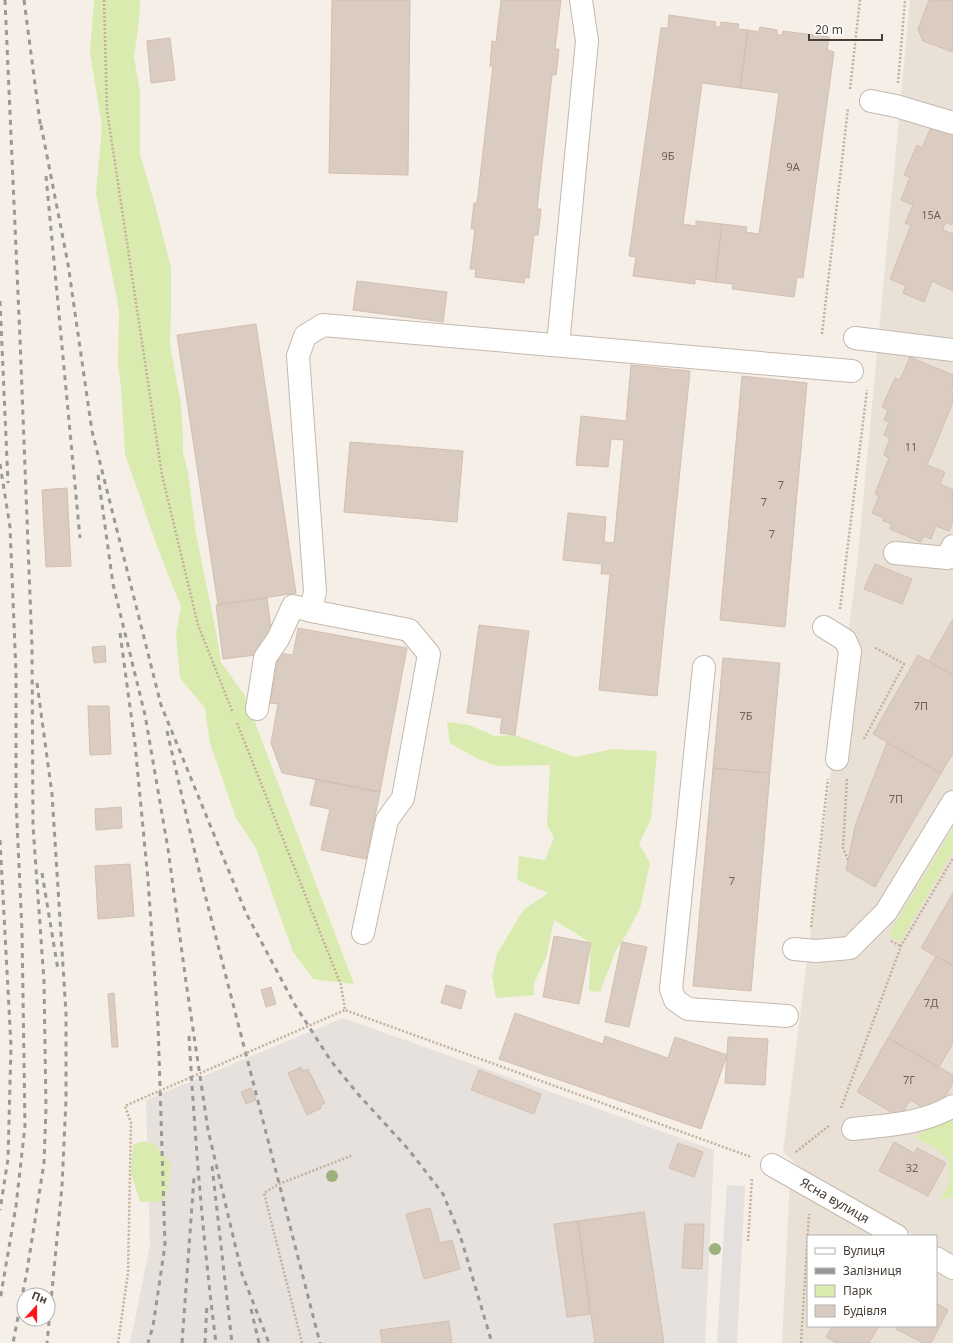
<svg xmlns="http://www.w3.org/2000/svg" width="953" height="1343" font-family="'Noto Sans',sans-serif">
<rect width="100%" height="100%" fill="#f5efe8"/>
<!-- residential -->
<path fill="#e9e0d6" d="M910,0H953V1258L936,1248V1236H915L804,1171L783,1152L858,556Z
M790,1179L888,1236H808V1326H936V1264L953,1273V1343H782Z"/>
<!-- industrial -->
<path fill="#e7e1dd" d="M343,1018L714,1150L705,1343H130L150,1246L146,1100Z"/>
<!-- green -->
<path fill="#daebaf" d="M94,0H140L139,21L134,57L140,92V154L155,205L171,267V314L170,344L181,405L183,434V452L188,472L196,534L216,632L221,662L245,696L354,984L313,979L293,952L256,848L236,818L210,743L205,708L180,678L176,634L181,607L158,549L125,454L121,386L118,366L119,310L96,193L102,127L90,52Z
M447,722L469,725L495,736L515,735L575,757L613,749L657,751L651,819L639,844L650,863L640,909L622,942L616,950L600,992L589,991L591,943L554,920L546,958L534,983V995L496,998L492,976L497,954L519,917L525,909L548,893L517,880L519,856L545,860L554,838L547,825L550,765L496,766L476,758L450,743Z
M953,829V851L900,942L888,935Z
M953,1118V1197L941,1200L950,1181L949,1160L933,1146L915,1138L931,1126Z
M143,1141L156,1145L170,1163L168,1191L161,1202H140L131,1173L133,1145Z"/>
<!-- parking -->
<path fill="#e3e0dd" d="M727,1185L745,1186L737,1343H717Z"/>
<!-- building -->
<path fill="#daccc0" stroke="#d3bfb0" d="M332,0H410L408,175L329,173Z
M501,0H561L555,49H559L556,75H552L537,209H541L538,235H534L529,278L525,277L524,283L475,277L476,269H470L475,229H471L474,203H477L493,66H490L492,41L496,42Z
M929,0H953V52L923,41L918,29Z
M669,15L716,22L715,27H720L721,22L739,24L738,29L748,30L740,88L702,83L683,224L696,226V221L722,224L715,282L695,279V284L633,276L636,257L629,256L661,28H668Z
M760,27L777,30V35H782L783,31L829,37L827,50L834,52L803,278L797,277L794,297L732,289L733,284L715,282L722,224L747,227L746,232L759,234L779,93L740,88L748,30L759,32Z
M170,38L175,80L151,83L147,41Z
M932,125L953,133V223L952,225L945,222L943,230L953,234V291L932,281L924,302L903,293L906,286L890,279L911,225L905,223L913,205L901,200L910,177L904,175L917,145L922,148Z
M357,281L447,292L443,322L353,310Z
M256,324L296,593L218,605L177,335Z
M910,357L953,375V387L951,391L953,392V402L927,465L945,472L940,484L953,490L952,498H953V522L949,531L936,526L931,539L923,536L921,542L890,529L892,524L883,521L884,518L872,513L879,496L875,494L889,458L884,455L890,438L884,435L889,422L884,420L888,410L882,407L895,378L900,380Z
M631,365L690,371L657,696L599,690L610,574H601L602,564L563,560L568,513L606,517L604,542L614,543L624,440L611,439L608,467L576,465L581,416L626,421Z
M742,376L807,383L785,627L720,620Z
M350,442L463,451L457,522L344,512Z
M67,488L71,566L46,567L42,490Z
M875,564L912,579L902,604L864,589Z
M267,598L272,637L256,655L223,659L216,605Z
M953,619V675L929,661Z
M479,625L529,631L515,735L500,733L502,718L467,713Z
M298,628L407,648L380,792L282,773L271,743L278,704L270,703L279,653L293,655Z
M105,646L106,662L94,663L92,647Z
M918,655L953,675V753L941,773L873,734Z
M723,658L780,663L770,773L713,768Z
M88,706H109L111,754L90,755Z
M887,743L941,773L875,887L846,870L856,823Z
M713,768L770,773L751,991L693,986Z
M316,779L380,792L366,859L321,850L330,809L310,805Z
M121,807L122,828L96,830L95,809Z
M130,864L134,916L98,919L95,866Z
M953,893V966L921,948Z
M554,936L591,943L579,1004L543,997Z
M622,942L647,947L629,1027L605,1022Z
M936,956L953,966V1043L939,1067L888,1038Z
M446,985L466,991L461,1009L441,1003Z
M271,987L276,1004L266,1007L261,990Z
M114,993L118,1047H112L108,994Z
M515,1013L603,1044L605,1036L668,1058L675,1037L727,1055L701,1129L499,1059Z
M728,1037L768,1039L765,1085L725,1083Z
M888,1038L953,1075V1083L935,1114L910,1100L900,1117L857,1092Z
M301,1067L303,1071L308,1069L325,1103L320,1106L321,1108L307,1115L288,1073Z
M479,1070L541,1094L534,1114L471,1090Z
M251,1088L256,1100L246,1104L241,1092Z
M894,1142L914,1153L917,1148L946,1163L928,1196L879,1171Z
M678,1143L703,1152L694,1177L669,1168Z
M430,1208L440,1243L452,1240L460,1269L424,1279L406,1214Z
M644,1212L664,1343H595L578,1221Z
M578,1221L590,1314L567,1317L554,1224Z
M685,1224H704L702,1269L682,1268Z
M936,1303L948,1310L931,1343H923L896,1329L898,1326H936Z
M449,1321L452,1343H382L380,1330Z
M833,1326H879L869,1343H836L826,1337Z"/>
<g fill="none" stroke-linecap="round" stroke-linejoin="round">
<defs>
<path id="minor" d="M871,101L896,106L953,123
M855,338L953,350
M558,345L587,41L581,0
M895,553L947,558L953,546
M311,611L315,591L298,356L305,336L323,325L852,371
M824,627L845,640L850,651L837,759
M704,667L671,989L675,1000L688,1009L787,1016
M257,709L265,658L278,639L293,606L311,611L409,630L429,654L403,798L387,820L363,933
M794,949L816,951L850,948L886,912L953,802
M853,1129C887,1125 923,1124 953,1106
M772,1165L897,1236
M936,1258L953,1268"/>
</defs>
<!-- minor casing -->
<use href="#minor" stroke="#c4b8ad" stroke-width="24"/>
<!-- path -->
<path stroke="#c4af9a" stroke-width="2.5" stroke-dasharray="2 2" stroke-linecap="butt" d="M104,0L107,110L162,475L198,625L233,713
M898,83L905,0
M850,89L860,0
M822,334L848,108
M840,609L867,390
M237,723L341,985L345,1010L751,1157
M864,739L904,664L874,647
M847,779L843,848L848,860
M811,927L828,779
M891,941L901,946
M841,1108L901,946L953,858
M796,1152L830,1125
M748,1241L752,1178
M118,1343L128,1273L131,1123L125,1106L141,1099
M302,1343L264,1193L279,1184L353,1155
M801,1343L809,1214"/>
<!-- minor -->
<use href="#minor" stroke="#fff" stroke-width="22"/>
<!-- rail -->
<path stroke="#989898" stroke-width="3" stroke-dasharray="5 5" stroke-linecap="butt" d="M5,0L20,339L32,647L33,826L44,981L46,1108L44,1163L27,1271L13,1343
M24,0L41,130
M41,125L68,264L92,431L161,705L246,913L295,1005L331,1061L358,1094L409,1150L443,1194L460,1235L492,1343
M46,176L80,538
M0,301L8,483
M0,464L10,527L16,673V800L22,931L25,1126L16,1206L0,1300
M98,475L113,584L145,715L168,849L186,982L208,1130L242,1274L269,1343
M120,633L135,744L148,880L158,1023L165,1245L153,1326L148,1343
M37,683L52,794L66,1013V1100L62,1186L47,1343
M167,731L201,879L320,1343
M0,840L11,1046L8,1159L0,1210
M42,873L58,970
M189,1036C195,1139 203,1241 216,1343
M212,1166L232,1343
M251,1309L259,1343
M182,1343L194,1178
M205,1343L207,1303"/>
<!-- path-bridge -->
<path stroke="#c4af9a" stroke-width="2.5" stroke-dasharray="2 2" stroke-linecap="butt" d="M141,1099L345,1010"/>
</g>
<!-- trees -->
<g fill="#9db17d">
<circle cx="332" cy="1176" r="6"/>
<circle cx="715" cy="1249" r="6"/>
</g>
<g text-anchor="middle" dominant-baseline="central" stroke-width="3" stroke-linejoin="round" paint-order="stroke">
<!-- number labels -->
<g font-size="11" fill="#6d6258">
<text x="668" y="155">9Б</text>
<text x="793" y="166">9А</text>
<text x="931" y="214">15А</text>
<text x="911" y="446">11</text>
<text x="781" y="484">7</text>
<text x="764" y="501">7</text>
<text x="772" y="533">7</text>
<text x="921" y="705">7П</text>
<text x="746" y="715">7Б</text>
<text x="896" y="798">7П</text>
<text x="732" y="880">7</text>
<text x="931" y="1002">7Д</text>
<text x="909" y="1079">7Г</text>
<text x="912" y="1167">32</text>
</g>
<!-- street labels -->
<g font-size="13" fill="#493f36" stroke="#fff">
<text transform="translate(835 1200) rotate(30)">Ясна вулиця</text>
</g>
</g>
<!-- legend -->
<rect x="807" y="1235" width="130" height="92" fill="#ffffff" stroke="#b6b2af"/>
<rect x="815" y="1248" width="20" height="6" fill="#ffffff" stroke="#b6b2af"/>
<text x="843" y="1255" font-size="12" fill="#493f36">Вулиця</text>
<rect x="815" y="1268" width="20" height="6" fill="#989898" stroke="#b6b2af"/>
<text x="843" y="1275" font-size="12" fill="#493f36">Залізниця</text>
<rect x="815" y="1285" width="20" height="12" fill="#daebaf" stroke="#b6b2af"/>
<text x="843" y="1295" font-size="12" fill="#493f36">Парк</text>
<rect x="815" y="1305" width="20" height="12" fill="#daccc0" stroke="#b6b2af"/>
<text x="843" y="1315" font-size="12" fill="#493f36">Будівля</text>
<!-- north arrow -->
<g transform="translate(36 1307) rotate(21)"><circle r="19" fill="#ffffff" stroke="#b6b2af"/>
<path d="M0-3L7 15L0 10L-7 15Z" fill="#ff1517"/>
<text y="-6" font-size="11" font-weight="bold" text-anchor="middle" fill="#493f36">Пн</text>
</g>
<!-- scale -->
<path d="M809 34v6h73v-6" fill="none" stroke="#493f36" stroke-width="2"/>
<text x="815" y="34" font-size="12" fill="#493f36" stroke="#ffffff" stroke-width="3" paint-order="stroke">20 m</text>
</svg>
